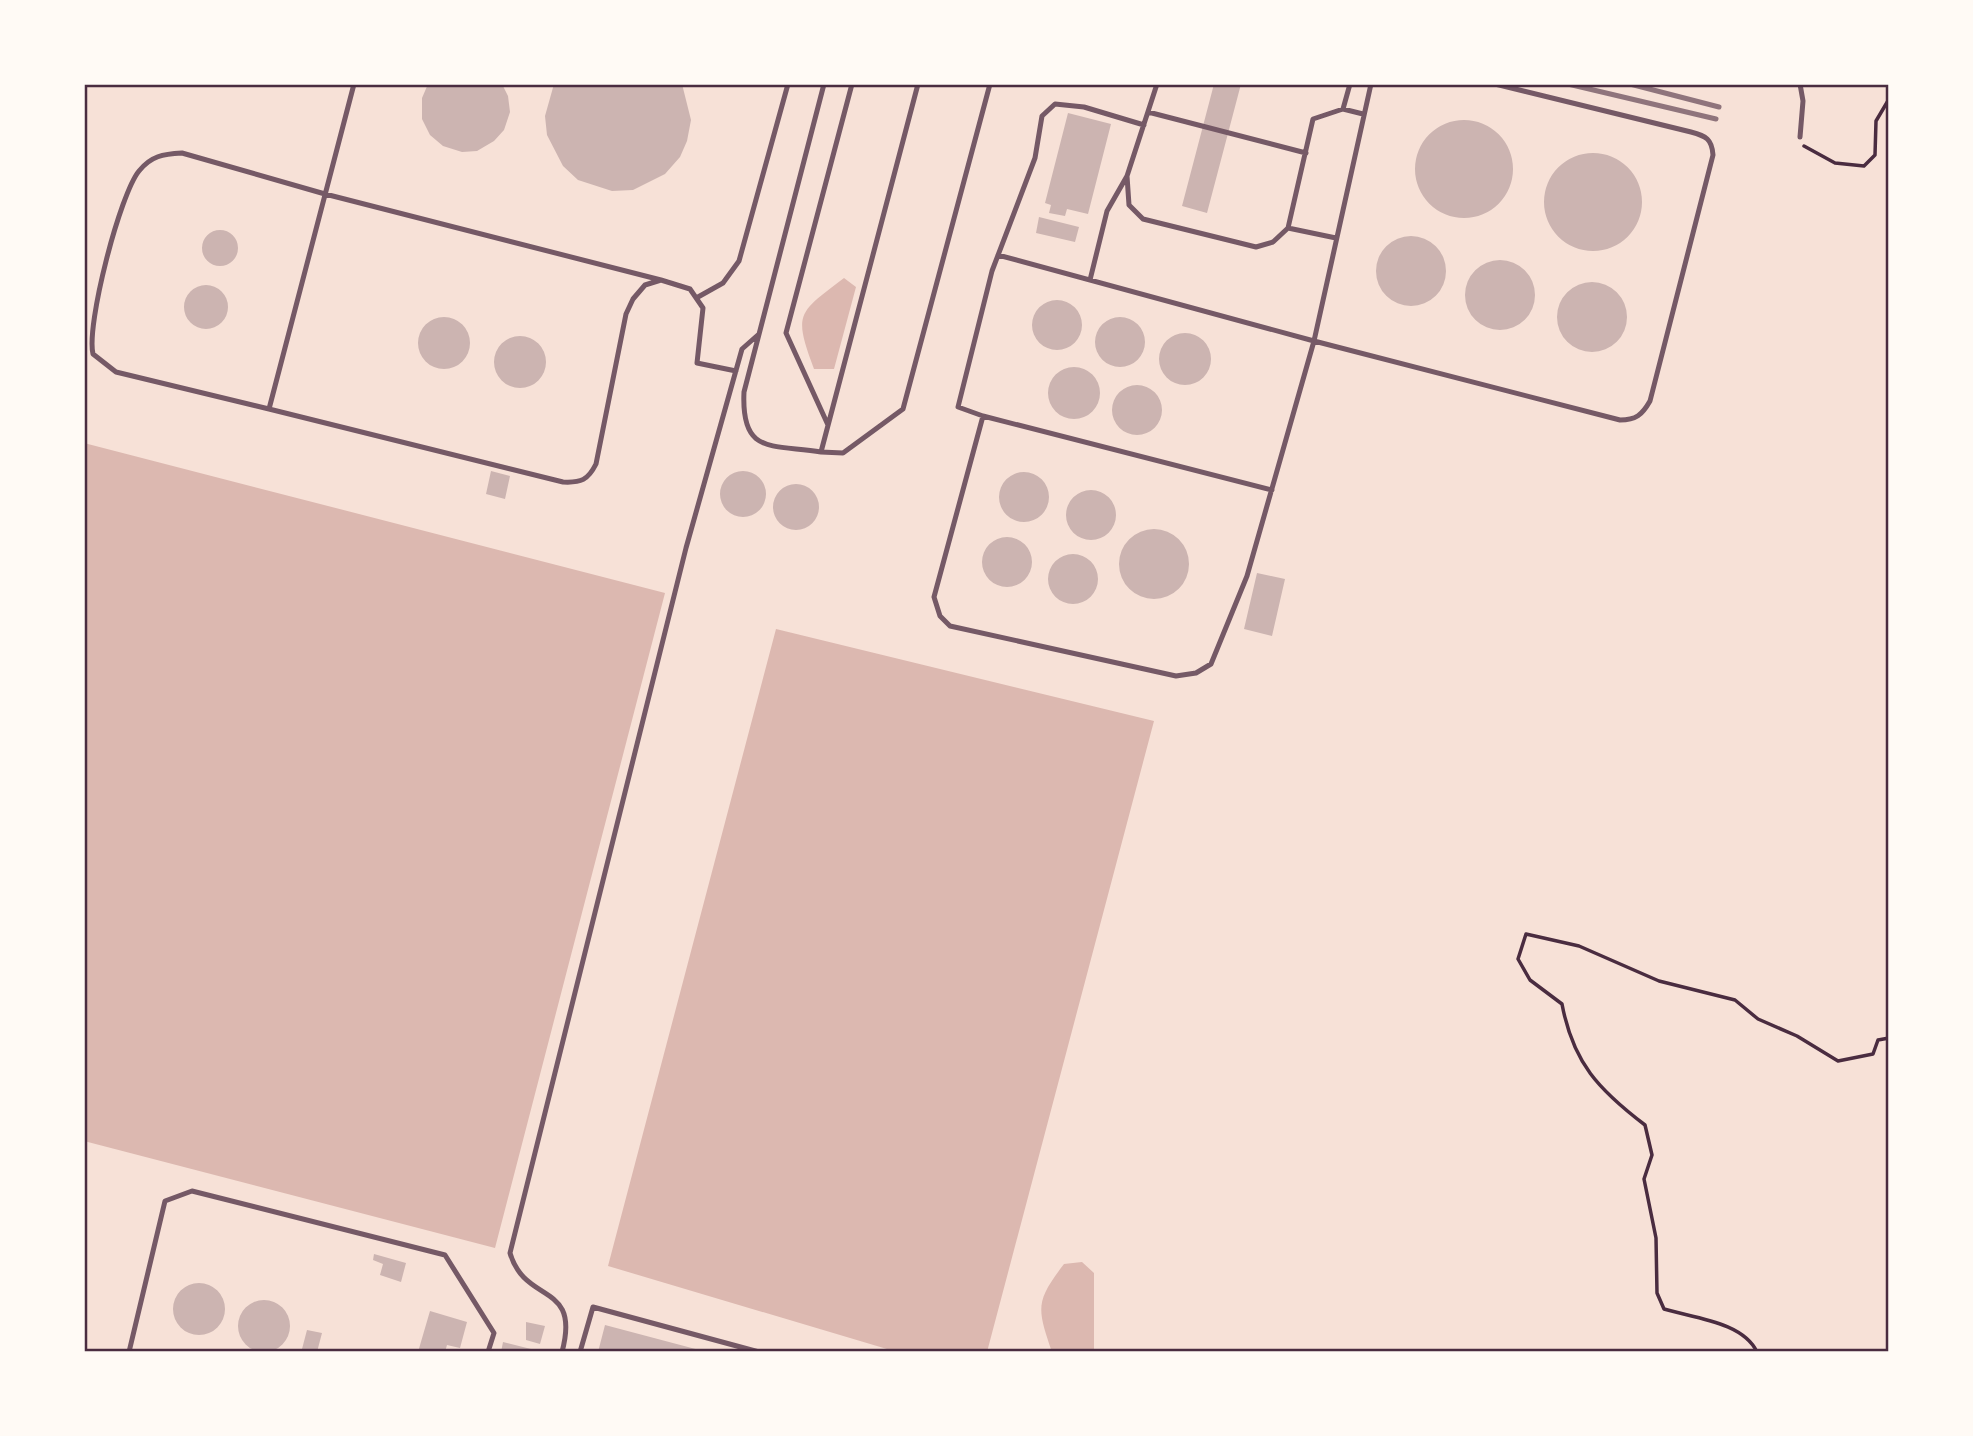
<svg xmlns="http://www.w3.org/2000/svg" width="1973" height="1436" font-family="Arial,sans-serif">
<rect width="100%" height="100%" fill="#f7e1d7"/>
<!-- water -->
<path fill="#dcb8b0" d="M844,278L856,287L834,369H814C793,313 798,313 844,278Z
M84,443L665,593L495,1248L84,1141Z
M776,629L1154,721L987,1352H897L608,1266Z
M1082,1262L1094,1273V1352H1052C1037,1308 1035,1302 1064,1264Z"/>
<!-- building -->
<path fill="#ccb4b1" d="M428,84H502L508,96L510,112L504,130L494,141L477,151L462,152L443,146L430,135L422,119V98Z
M554,84H682L691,120L687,141L680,157L665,174L633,190L612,191L578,180L563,166L547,135L545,116Z
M1214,84H1241L1207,213L1182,206Z
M1068,113L1111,124L1088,214L1067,209L1065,216L1049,213L1051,205L1045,203Z
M1415 169a49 49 0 1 1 98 0a49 49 0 1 1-98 0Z
M1544 202a49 49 0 1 1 98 0a49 49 0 1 1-98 0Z
M1039,217L1079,227L1075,242L1036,233Z
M202 248a18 18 0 1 1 36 0a18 18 0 1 1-36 0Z
M1376 271a35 35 0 1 1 70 0a35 35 0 1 1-70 0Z
M1465 295a35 35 0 1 1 70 0a35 35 0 1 1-70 0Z
M1557 317a35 35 0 1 1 70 0a35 35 0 1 1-70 0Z
M184 307a22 22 0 1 1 44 0a22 22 0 1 1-44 0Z
M1032 325a25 25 0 1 1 50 0a25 25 0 1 1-50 0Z
M1095 342a25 25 0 1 1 50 0a25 25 0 1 1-50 0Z
M418 343a26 26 0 1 1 52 0a26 26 0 1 1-52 0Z
M1159 359a26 26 0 1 1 52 0a26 26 0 1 1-52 0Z
M494 362a26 26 0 1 1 52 0a26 26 0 1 1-52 0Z
M1048 393a26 26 0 1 1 52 0a26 26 0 1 1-52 0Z
M1112 410a25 25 0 1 1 50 0a25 25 0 1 1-50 0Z
M720 494a23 23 0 1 1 46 0a23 23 0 1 1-46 0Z
M491,471L510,476L505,499L486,494Z
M999 497a25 25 0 1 1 50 0a25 25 0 1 1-50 0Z
M773 507a23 23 0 1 1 46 0a23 23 0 1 1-46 0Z
M1066 515a25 25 0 1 1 50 0a25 25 0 1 1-50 0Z
M1119 564a35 35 0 1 1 70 0a35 35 0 1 1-70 0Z
M982 562a25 25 0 1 1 50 0a25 25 0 1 1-50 0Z
M1048 579a25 25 0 1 1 50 0a25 25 0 1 1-50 0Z
M1257,573L1285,579L1272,636L1244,629Z
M374,1254L406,1263L401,1282L380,1275L383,1264L373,1260Z
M173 1309a26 26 0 1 1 52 0a26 26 0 1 1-52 0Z
M238 1326a26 26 0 1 1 52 0a26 26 0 1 1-52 0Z
M430,1311L467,1322L460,1348L447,1345L445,1352H418Z
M526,1322L545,1326L540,1344L526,1340Z
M605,1325L703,1351V1352H598Z
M307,1330L322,1333L317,1352L302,1349Z
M503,1342L539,1351V1352H501Z"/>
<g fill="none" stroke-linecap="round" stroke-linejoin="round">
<!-- path -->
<path stroke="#4a2c40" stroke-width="3.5" d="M1804,146L1835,163L1864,166L1875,155L1876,121L1889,99
M1757,1352C1743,1322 1694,1318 1664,1309L1657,1293L1656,1238L1644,1179L1652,1155L1645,1125C1599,1090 1573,1063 1562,1004L1530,980L1518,959L1526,934L1579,946L1659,981L1735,1000L1758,1019L1797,1036L1838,1061L1873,1054L1878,1040L1889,1038"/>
<!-- service -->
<path stroke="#755966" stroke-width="5" d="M354,84L269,409L563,482C581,483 588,480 596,464L626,314L633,299L645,285L661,280L690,289L703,308L697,363L736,371
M824,84L744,392C741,455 771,444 821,452L918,84
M1157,84L1127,176L1129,205L1143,219L1256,247L1273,242L1288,228L1313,119L1343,109L1350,84
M1371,84L1314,341L1620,420C1636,420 1642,415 1650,401L1713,155C1712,139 1706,136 1691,132L1495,84
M1800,84L1803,101L1800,137
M1343,109L1363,114
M1148,112L1306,153
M1288,228L1336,238
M998,255L1314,341L1247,576L1211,664L1196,673L1176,676L950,626L940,616L934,597L983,416L1272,490
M1090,280L1107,211L1127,176
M698,297L723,283L739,261L788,84
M269,409L116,372L93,354C86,325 120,194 139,171C151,156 163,154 182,153L325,194L661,280
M983,416L958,407L992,271L1035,158L1042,116L1055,104L1084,107L1144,125
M828,425L786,333L852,84
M821,452L843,453L903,409L990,84
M129,1352L165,1201L192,1191L445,1255L494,1333L488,1352
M562,1352C581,1281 525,1305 510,1253L686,548L742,349L759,334
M580,1352L593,1307L759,1352"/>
<!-- rail -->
<path stroke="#8f747c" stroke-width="5" d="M1568,84L1716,119
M1630,84L1719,107"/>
</g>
<!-- border -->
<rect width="1973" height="1436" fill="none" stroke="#fffaf5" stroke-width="172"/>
<rect x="86" y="86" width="1801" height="1264" fill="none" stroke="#4a2c40" stroke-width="2.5"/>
</svg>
